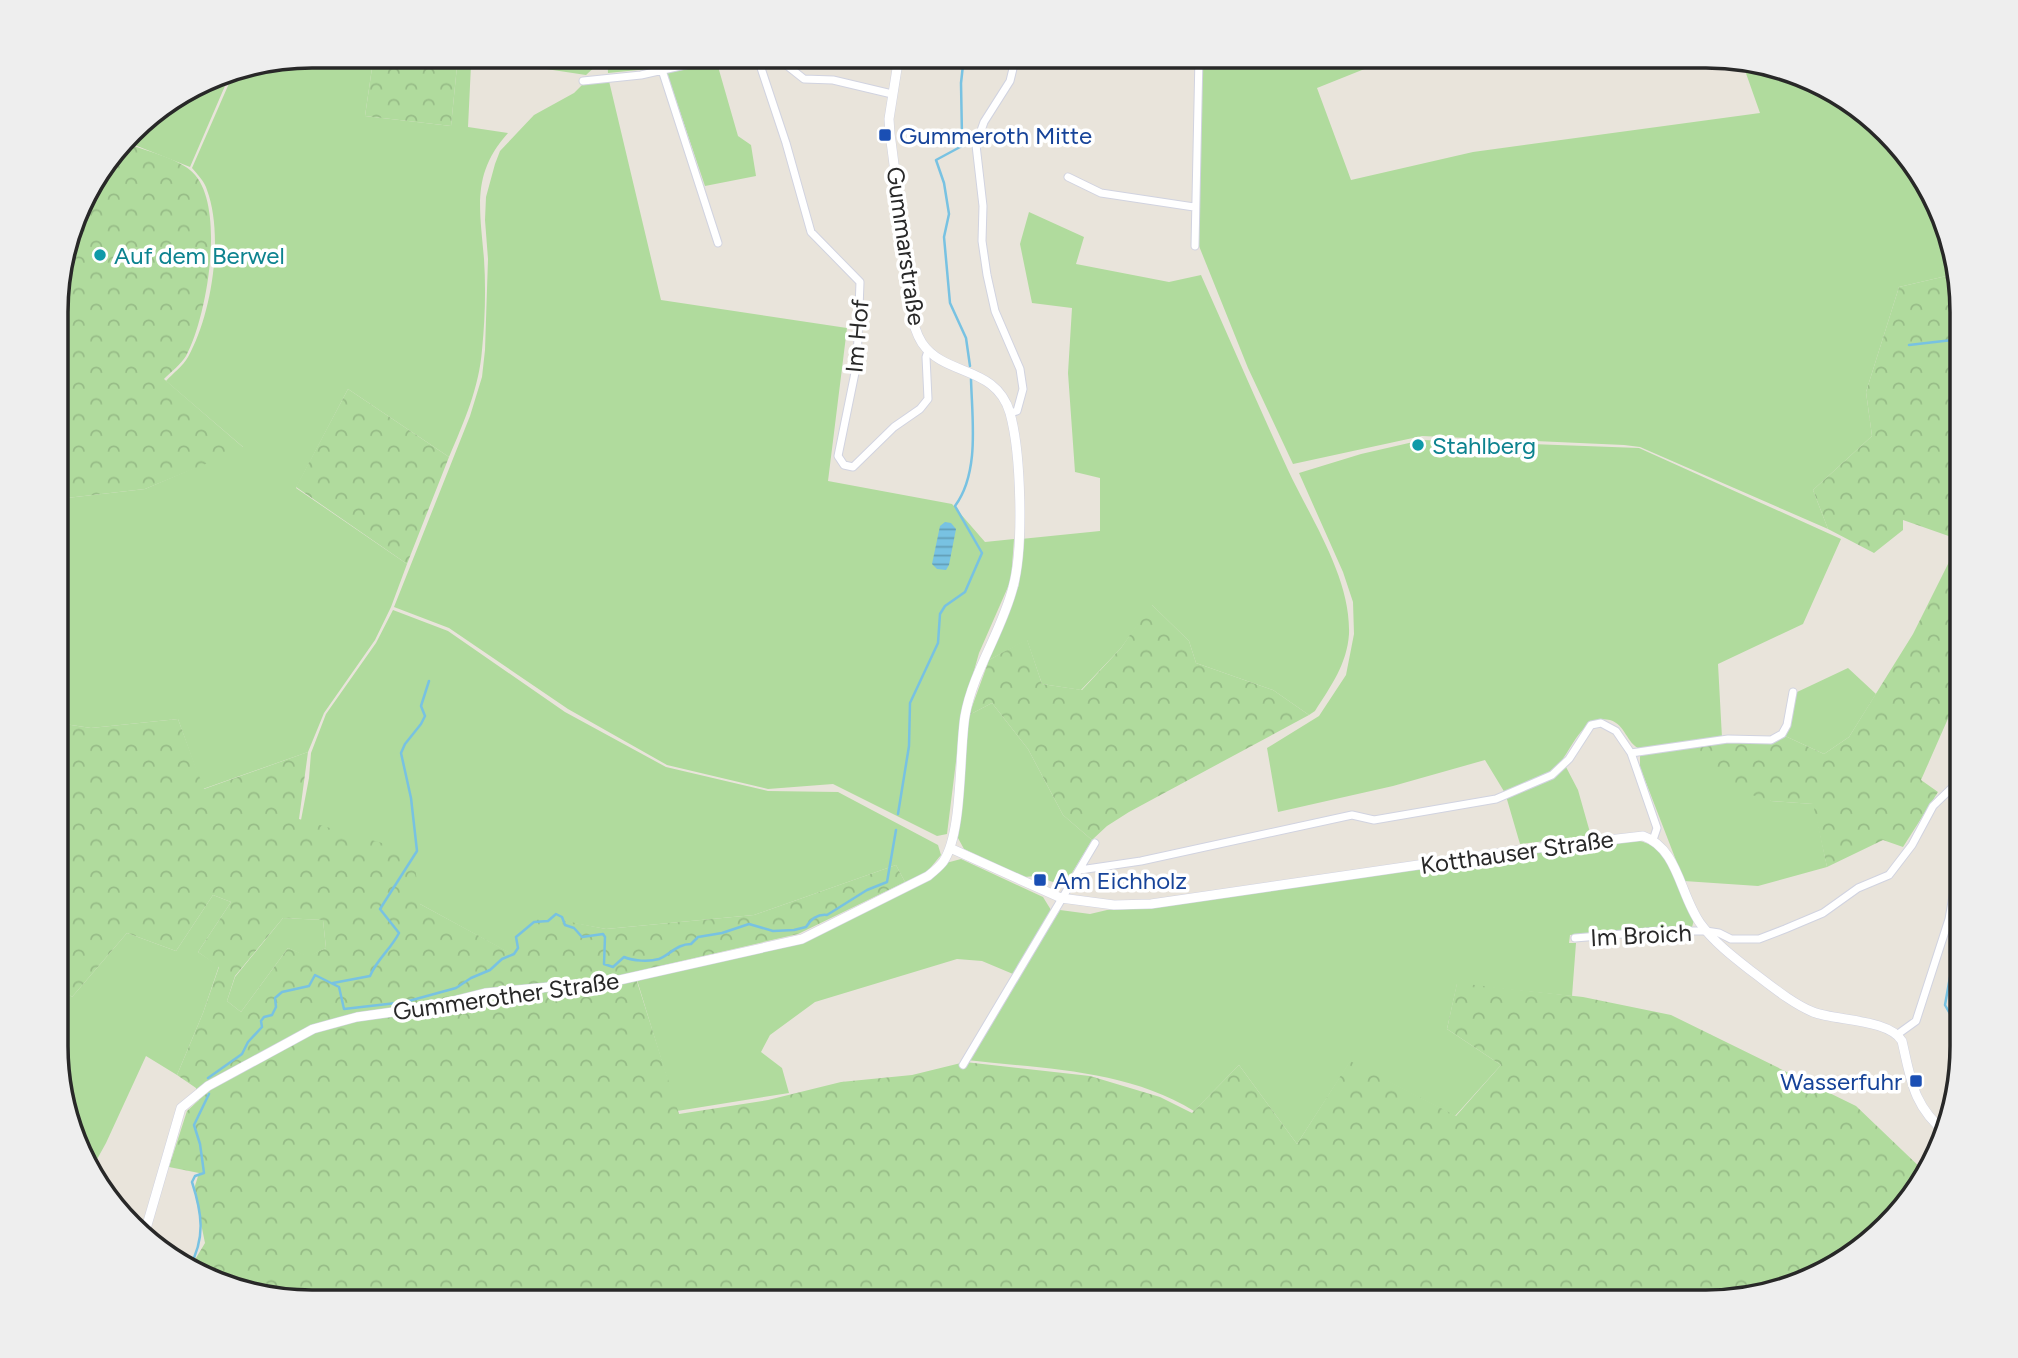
<svg xmlns="http://www.w3.org/2000/svg" width="2018" height="1358" font-family="Figtree,sans-serif">
<defs>
<pattern id="forest-crowns" width="20" height="18" patternUnits="userSpaceOnUse" patternTransform="scale(1.75)"><rect width="20" height="18" fill="#b0db9d"/><path d="M2 6a3 3 0 1 1 6 0M12 15a3 3 0 1 1 6 0" fill="none" stroke="#97bc87"/></pattern>
<pattern id="water-rules" width="6" height="5" patternUnits="userSpaceOnUse" patternTransform="scale(1.75)"><rect width="6" height="5" fill="#78c2e2"/><path d="M0 2.5h6" fill="none" stroke="#629eb7"/></pattern>
</defs>
<rect width="100%" height="100%" fill="#e9e4db"/>
<!-- grass -->
<path fill="#b0db9d" d="M313,56H600V62L586,75L486,60L352,64L298,59Z
M607,56H661L658,68L608,73Z
M1203,56H1397L1317,88L1351,180L1473,152L1760,113L1742,62L1788,69L1848,99L1928,185L1955,274L1899,287L1866,392L1872,436L1813,490L1828,529L1640,447L1624,445L1422,436L1293,464L1248,368L1199,246L1198,208Z
M291,60L303,65L372,68L365,116L451,126L457,66L471,65L468,127L508,133C471,174 480,209 484,259C486,289 485,320 482,350C479,388 464,422 449,457L348,389L296,488L407,564L391,607L375,640L324,713L308,752L203,789L178,719L91,728L58,723V499L145,489L243,447L166,381C173,373 183,366 188,357C212,314 224,236 207,190C205,182 197,174 192,168L234,72Z
M717,63L738,136L751,145L756,176L705,186L667,73Z
M231,72L190,167L127,142L143,120L215,75Z
M609,81L661,300L847,328L828,481L952,504L985,542L1014,539L1011,580L979,653L962,713L947,834L937,836L833,784L768,789L667,765L568,709L449,628L394,607L470,416L482,377L485,350L488,259L485,220L486,197L495,164L500,151L534,115L574,93L584,83Z
M1029,212L1084,237L1076,264L1169,282L1201,275C1230,340 1258,405 1288,470C1311,519 1351,578 1349,634C1347,664 1331,686 1315,711L1309,715L1273,690L1196,663L1189,641L1152,605L1121,648L1081,690L1042,684L1027,640L989,660L1019,585L1021,539L1100,531V478L1075,472L1068,373L1072,308L1032,303L1020,244Z
M1422,440L1639,448L1841,539L1803,624L1718,664L1722,738L1640,749C1626,743 1626,725 1610,720C1581,713 1571,754 1554,770C1541,781 1520,786 1505,793L1485,760L1393,786L1278,812L1267,748L1319,716L1346,675L1354,634L1353,602L1343,572L1299,473L1361,454Z
M393,610L448,631L565,712L666,767L768,791L838,792L938,845L941,855L927,872L905,882L896,865L754,915L606,929L540,917L515,956L420,904L301,820L309,778L311,753L326,714L376,643Z
M1848,668L1876,694L1849,737L1824,754L1783,735L1795,693Z
M992,703L1028,749L1063,815L1092,840L1064,886L1036,876L1024,877L964,849L958,838L969,715Z
M1694,744L1771,801L1814,804L1827,867L1758,886L1684,881L1640,767V756Z
M1566,767L1578,790L1591,836L1520,844L1506,796L1552,779Z
M1637,840C1643,842 1652,844 1657,850C1674,866 1681,900 1694,920L1692,927L1683,931L1657,927L1570,935L1569,943H1576L1572,996L1457,984L1447,1029L1501,1065L1455,1116L1350,1062L1297,1144L1239,1065L1194,1111C1126,1069 1043,1069 967,1060L1060,910L1090,914L1107,910L1152,908L1521,854Z
M961,859L1043,897L1051,910L1013,974L982,961L957,959L815,1002L770,1035L761,1052L782,1068L789,1093L677,1111L637,980L803,942L946,863Z
M213,895L231,902L198,952L219,966L203,1013L177,1075L146,1056L106,1143L90,1172L58,1079V987L72,997L127,933L176,951Z
M283,918L323,920L326,948L308,957L288,948L241,1012L227,1001L235,977Z"/>
<!-- forest -->
<path fill="url(#forest-crowns)" fill-rule="evenodd" d="M457,66L451,126L365,116L372,68Z
M125,143C144,150 176,158 190,170C228,200 207,318 186,356C181,364 171,372 164,379L244,448L145,489L58,499V279L83,199Z
M1955,274L1961,296V689L1921,780L1938,792L1903,847L1883,840L1827,867L1813,804L1771,801L1727,787L1694,744L1771,741L1783,735L1824,754L1849,737L1913,634L1960,540L1903,520V530L1874,553L1828,529L1813,490L1872,436L1866,392L1899,287Z
M348,389L449,457L407,564L296,487Z
M1151,604L1189,641L1196,663L1273,690L1309,715L1129,812L1107,826L1092,840L1063,815L1028,749L992,703L969,715L989,660L1027,639L1042,684L1082,690L1121,648Z
M178,719L204,789L308,752L299,819L413,852L420,904L514,955L540,916L606,929L754,915L896,865L905,882L798,934L634,972L679,1114L768,1100L841,1082L912,1075L965,1062L1090,1076L1160,1097L1192,1113L1239,1065L1297,1144L1350,1061L1456,1116L1501,1065L1447,1029L1457,983L1583,997L1671,1015L1856,1106L1926,1173L1919,1188L1833,1268L1722,1301L312,1302L230,1289L190,1268L205,1243L194,1189L199,1173L169,1167L187,1111L199,1100L196,1088L177,1075L203,1013L219,967L198,952L231,902L213,895L176,951L127,933L72,997L58,987V723L91,728ZM283,918L323,920L326,948L308,956L288,948L241,1012L227,1001L235,976Z"/>
<!-- water -->
<path fill="url(#water-rules)" d="M945,522L951,523L956,529L949,565L946,570L937,569L932,564L940,526Z"/>
<g fill="none" stroke-linecap="round" stroke-linejoin="round">
<!-- stream -->
<path stroke="#78c2e2" stroke-width="2.5" d="M962,137L961,83L964,56
M962,146L936,160L944,183L949,214L944,237L950,303L966,338L970,366
M1909,345L1961,339
M898,814L909,746L910,703L938,643L940,614L945,606L965,592L982,553L955,506C980,472 972,419 971,379
M1950,953L1951,937L1959,926
M1950,977L1945,1005L1961,1033
M333,983L370,976C377,959 391,949 399,933L380,909L417,851L411,798L401,753L405,744L421,724L425,716L421,706L429,681
M208,1078L242,1054L248,1042L262,1027L261,1021L264,1017L272,1015L276,1007L275,998L282,992L309,986L315,975L339,987L344,1009L405,1002L456,988L471,978L490,970L502,959L514,954L518,948L516,937L534,922L548,921L556,914L562,917L565,925L574,928L582,937L603,934L605,937L604,964L613,967L624,957C633,961 649,962 659,959C671,954 677,944 691,944L698,937L722,933L749,924L773,931L794,930L806,927C811,919 818,914 827,915L867,890L887,882L896,830
M189,1268C206,1238 202,1213 192,1182L195,1176L204,1173L200,1144L194,1125L209,1094"/>
<defs>
<path id="minor" d="M666,56L662,70L718,243
M757,56L786,143L811,232L860,282L857,363L838,456L844,465L853,467L894,427L920,409L928,399L926,357L928,351
M770,56L780,60L804,79L833,80L892,94
M583,81L641,75L725,56
M1068,177L1101,193L1194,207
M1195,246L1199,56
M1010,413L1017,411L1023,389L1020,369L995,311L987,275L982,241L983,206L976,145L984,122L1010,81L1016,56
M1631,753L1728,739L1771,740L1782,734L1787,725L1793,692
M1080,870L1141,861L1352,815L1374,820L1496,799L1552,775L1569,759L1591,725L1601,723L1616,731L1631,753L1657,828L1653,840
M1949,919L1961,923
M1575,938L1658,931H1706L1719,933L1731,939H1759L1785,929L1823,913L1858,888L1889,875L1912,845L1933,806L1961,779
M1898,1034L1916,1021L1949,919L1961,850
M963,1065L1095,843"/>
<path id="tertiary" d="M950,848L1061,898L1114,905L1151,904L1521,850L1643,836C1678,848 1680,895 1700,923C1713,941 1732,956 1750,970C1769,984 1791,1003 1813,1012C1836,1021 1889,1019 1902,1041C1911,1080 1913,1106 1946,1133
M145,1232L181,1108L208,1086L313,1029L357,1017L429,1007L485,993L615,981L802,939L928,876C933,872 939,867 943,862C963,834 959,752 965,716C973,671 1002,631 1013,587C1024,547 1021,453 1010,413C996,365 945,377 922,343C909,323 907,284 905,260C900,218 896,176 890,134L889,119L899,56"/>
</defs>
<!-- minor casing -->
<use href="#minor" stroke="#d1d3e0" stroke-width="9"/>
<!-- tertiary casing -->
<use href="#tertiary" stroke="#d1d3e0" stroke-width="10"/>
<!-- minor -->
<use href="#minor" stroke="#fff" stroke-width="7"/>
<!-- tertiary -->
<use href="#tertiary" stroke="#fff" stroke-width="9"/>
</g>
<!-- markers -->
<g fill="#1a4fb4" stroke="#fff" stroke-width="2.5">
<rect x="878" y="128" width="14" height="14" rx="3.5"/>
<rect x="1033" y="873" width="14" height="14" rx="3.5"/>
<rect x="1909" y="1074" width="14" height="14" rx="3.5"/>
</g>
<g fill="#0f9aa8" stroke="#fff" stroke-width="2.5">
<circle cx="100" cy="255" r="7"/>
<circle cx="1418" cy="445" r="7"/>
</g>
<g text-anchor="middle" dominant-baseline="central" stroke-width="7" stroke-linejoin="round" paint-order="stroke">
<!-- transit labels -->
<g font-size="24" fill="#164399" stroke="#fff" text-anchor="start">
<text x="899" y="135">Gummeroth Mitte</text>
<text x="1054" y="880">Am Eichholz</text>
<text x="1902" y="1081" text-anchor="end">Wasserfuhr</text>
</g>
<!-- street labels -->
<g font-size="24" fill="#282828" stroke="#fff">
<text transform="translate(906 246) rotate(82)">Gummarstraße</text>
<text transform="translate(857 336) rotate(-85)">Im Hof</text>
<text transform="translate(1517 852) rotate(-8)">Kotthauser Straße</text>
<text transform="translate(1641 935) rotate(-3)">Im Broich</text>
<text transform="translate(506 996) rotate(-8)">Gummerother Straße</text>
</g>
<!-- culture labels -->
<g font-size="24" fill="#0d838f" stroke="#fff" text-anchor="start">
<text x="114" y="255">Auf dem Berwel</text>
<text x="1432" y="445">Stahlberg</text>
</g>
</g>
<!-- crop -->
<path d="M0 0H2018V1358H0ZM312 68H1706A244 244 0 0 1 1950 312V1046A244 244 0 0 1 1706 1290H312A244 244 0 0 1 68 1046V312A244 244 0 0 1 312 68Z" fill="#eee" fill-rule="evenodd"/>
<path fill="none" stroke="#282828" stroke-width="3.5" d="M312 68H1706A244 244 0 0 1 1950 312V1046A244 244 0 0 1 1706 1290H312A244 244 0 0 1 68 1046V312A244 244 0 0 1 312 68Z"/>
</svg>
